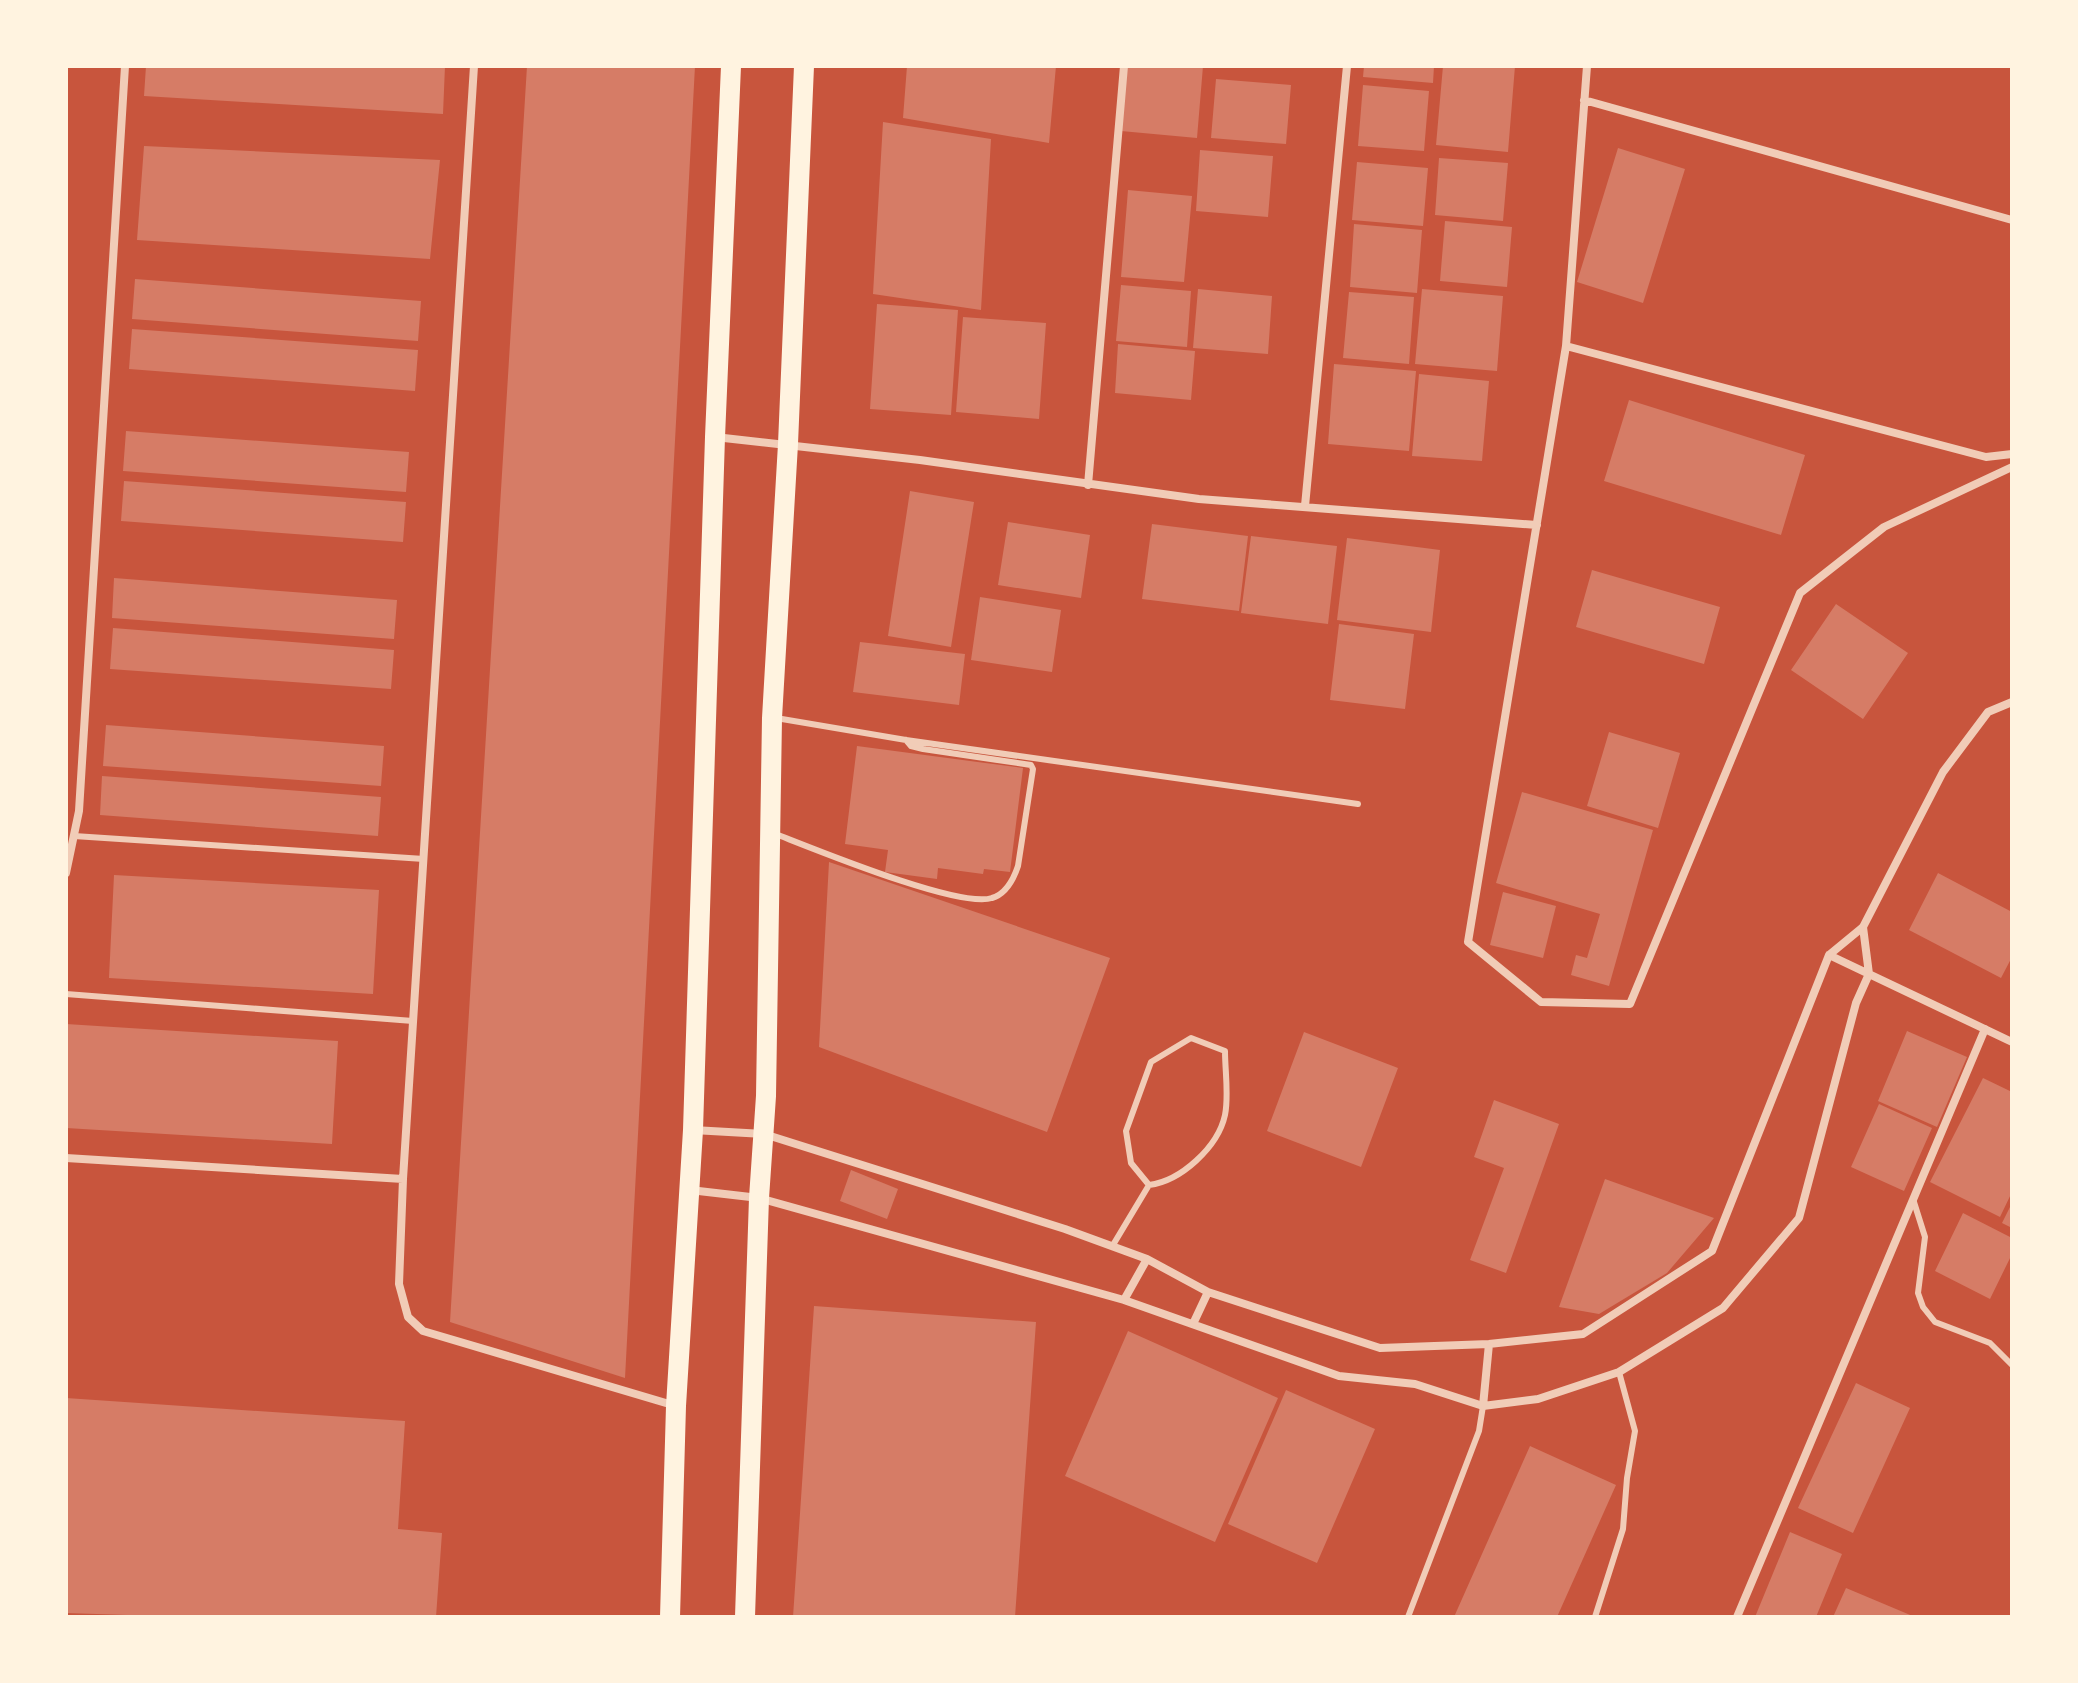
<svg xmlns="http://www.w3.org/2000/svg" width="2078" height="1683" font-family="Roboto,sans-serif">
<rect width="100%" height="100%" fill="#c8553d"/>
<!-- building -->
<path fill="#d67c66" d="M146,66H445L443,114L144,96Z
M527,66H695L625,1378L450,1322Z
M907,66H1056L1049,143L903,118Z
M1126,66H1203L1197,138L1121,131Z
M1364,66H1434L1433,83L1363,77Z
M1443,66H1515L1508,152L1436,145Z
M1216,79L1291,85L1286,144L1211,138Z
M1363,85L1429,91L1424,151L1358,146Z
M883,122L991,139L981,310L873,294Z
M144,146L440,160L430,259L137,240Z
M1618,148L1685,169L1643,303L1577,282Z
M1200,150L1273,156L1268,217L1196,211Z
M1439,158L1508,163L1503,221L1435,215Z
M1357,162L1428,168L1423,226L1352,220Z
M1128,190L1192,196L1184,282L1121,277Z
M1445,221L1512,227L1507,287L1440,281Z
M1354,224L1422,230L1417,293L1350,287Z
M135,279L421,301L418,341L132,319Z
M1121,285L1191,291L1187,347L1116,341Z
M1198,289L1272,296L1268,354L1193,348Z
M1422,289L1503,296L1497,371L1415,364Z
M1349,292L1414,297L1409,364L1343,358Z
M877,304L958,310L951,415L870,409Z
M963,317L1046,323L1039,419L956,412Z
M132,329L418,350L415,391L129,369Z
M1118,344L1195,351L1191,400L1115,393Z
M1334,364L1416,371L1409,451L1328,444Z
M1419,374L1489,381L1482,461L1412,456Z
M1629,400L1805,455L1781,535L1604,481Z
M126,431L409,452L406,492L123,471Z
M124,481L406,502L403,542L121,521Z
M910,491L974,502L951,647L888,636Z
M1008,522L1090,535L1081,598L998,585Z
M1152,524L1248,536L1239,611L1142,599Z
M1251,536L1337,546L1328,624L1241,613Z
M1347,538L1440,550L1431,632L1337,620Z
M1592,570L1720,607L1704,664L1576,627Z
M114,578L397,600L394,639L112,618Z
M980,597L1061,610L1052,672L971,660Z
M1836,604L1908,653L1863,719L1791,670Z
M1339,624L1414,634L1405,709L1330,700Z
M113,628L394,650L391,689L110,669Z
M860,642L965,654L959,705L853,692Z
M106,725L384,746L381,786L103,766Z
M1609,732L1680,753L1658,828L1587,806Z
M857,746L1023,768L1010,872L984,869L983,874L938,868L937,879L885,872L888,850L845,844Z
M102,776L381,797L378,836L100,815Z
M1522,792L1653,830L1609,986L1571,975L1576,955L1587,958L1600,914L1496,883Z
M829,862L1110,958L1047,1132L819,1047Z
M1938,873L2012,912V957L2001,978L1909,930Z
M114,875L379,890L373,994L109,978Z
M1503,892L1556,906L1543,958L1490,945Z
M66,1024L338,1041L332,1144L66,1128Z
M1907,1031L1967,1057L1937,1127L1878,1101Z
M1304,1032L1398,1068L1361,1167L1267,1131Z
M1983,1078L2012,1092V1192L2000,1217L1930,1182Z
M1494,1100L1559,1124L1506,1273L1470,1260L1504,1168L1474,1157Z
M1879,1104L1932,1128L1904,1191L1851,1167Z
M851,1170L898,1189L887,1219L840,1201Z
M1605,1179L1714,1218L1667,1273L1599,1314L1559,1307Z
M2012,1203V1228L2002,1223Z
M1963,1213L2012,1238V1254L1990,1299L1935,1271Z
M814,1306L1036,1322L1015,1617H793Z
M1128,1331L1278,1398L1215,1542L1065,1476Z
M1856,1383L1910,1408L1853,1533L1798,1508Z
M1286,1390L1375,1429L1317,1563L1228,1524Z
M66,1398L405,1421L398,1529L442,1533L436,1617H187L66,1613Z
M1530,1446L1616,1485L1557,1617H1454Z
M1790,1532L1842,1554L1816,1617H1755Z
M1846,1588L1915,1617H1833Z"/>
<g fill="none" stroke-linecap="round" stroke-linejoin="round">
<!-- service -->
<path stroke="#f1ccb7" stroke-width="6" d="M776,718L906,740L1358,804
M773,833C812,848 959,909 992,898C1006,894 1014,878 1018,866L1033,769L1031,765L923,749L911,746L906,740
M74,836L424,859
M66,994L413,1021
M1191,1038L1225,1051C1225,1071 1229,1096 1225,1115C1218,1147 1181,1181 1149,1185L1131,1163L1126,1131L1151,1062Z
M1913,1199L1925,1237L1918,1293L1923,1307L1935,1322L1990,1343L2012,1365
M1113,1245L1149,1185
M1408,1617L1479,1431L1483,1406
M1595,1617L1623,1529L1627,1478L1635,1431L1619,1372"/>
<!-- minor -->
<path stroke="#f1ccb7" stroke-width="8" d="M474,66L403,1179L399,1284L408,1317L423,1331L676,1406
M1587,66L1566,346L1468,942L1541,1002L1630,1004L1800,593L1884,527L2012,467
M1584,100L2012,220
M1566,346L1986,457L2012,454
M715,437L920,460L1199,499L1537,525
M1088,485L1124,66
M1305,506L1347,66
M66,873L79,811L125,66
M1829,955L2012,1042
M693,1130L764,1134L1065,1229L1147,1259L1208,1292L1380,1348L1489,1344L1583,1334L1712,1251L1829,955L1863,927L1943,772L1988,712L2012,702
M66,1158L403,1179
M690,1190L759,1198L1124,1300L1339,1376L1415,1384L1483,1406L1538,1399L1619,1372L1723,1308L1799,1218L1856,1003L1869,974L1863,927
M1124,1300L1147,1259
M1193,1324L1208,1292
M1483,1406L1489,1344
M1737,1617L1985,1029"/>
<!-- primary -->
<path stroke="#fff3e0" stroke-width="20" d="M670,1617L676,1406L693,1130L715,437L731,66
M745,1617L759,1198L766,1096L772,718L788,444L804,66"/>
</g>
<!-- border -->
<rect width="2078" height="1683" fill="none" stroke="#fff3e0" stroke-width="136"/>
</svg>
